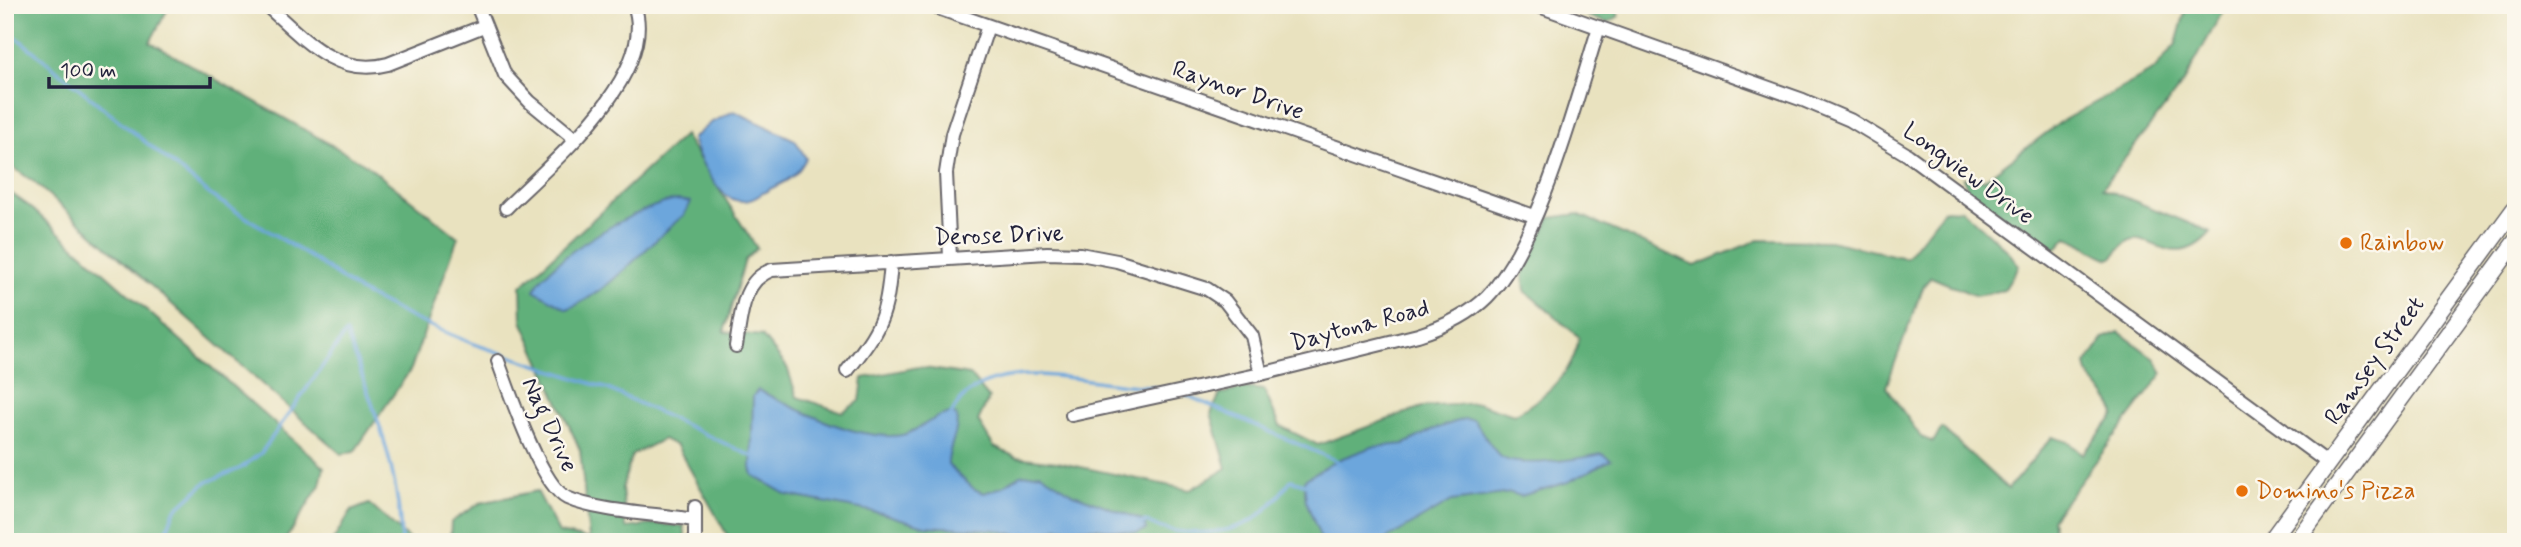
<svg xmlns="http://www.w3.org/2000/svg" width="2521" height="547" font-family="Mynerve,sans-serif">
<rect width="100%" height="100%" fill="#fbf7ec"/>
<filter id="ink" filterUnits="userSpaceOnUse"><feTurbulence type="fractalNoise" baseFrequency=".0143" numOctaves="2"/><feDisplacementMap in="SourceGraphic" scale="14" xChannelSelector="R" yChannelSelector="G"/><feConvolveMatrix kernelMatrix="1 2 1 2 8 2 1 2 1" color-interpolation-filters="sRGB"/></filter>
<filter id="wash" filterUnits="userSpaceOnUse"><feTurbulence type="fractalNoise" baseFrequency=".00686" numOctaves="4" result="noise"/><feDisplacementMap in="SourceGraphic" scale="28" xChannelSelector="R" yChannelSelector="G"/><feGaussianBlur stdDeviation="1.57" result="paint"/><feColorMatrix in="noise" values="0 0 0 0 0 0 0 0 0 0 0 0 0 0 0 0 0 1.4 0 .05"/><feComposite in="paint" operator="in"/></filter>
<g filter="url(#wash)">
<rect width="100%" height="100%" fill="#e9e2bf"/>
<!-- forest -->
<path fill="#61b07a" stroke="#42695a" stroke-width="2" d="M5,5H170L150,42L365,164L458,237L411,369L354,452L341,454L34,182L5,162Z
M1557,5H1615L1619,16L1607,23Z
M2187,5H2226L2184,82L2102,188L2211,232C2175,274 2147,231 2130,240C2123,243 2117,254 2110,259C2094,254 2084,242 2067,237L2058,247L2047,251L1968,189L1963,178L1984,180L2062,121L2154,70L2176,44Z
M684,135L757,248L745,260L724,332L762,336L787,367L797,397L842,412L860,401L863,378L918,367L970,375L989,398L978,421L994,447L1016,457L1057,462L1190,490L1227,468L1211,413L1220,394L1246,388L1264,390L1280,426L1318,445L1422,407L1478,403L1514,415C1544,398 1575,372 1579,337L1525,291L1523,274L1550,218L1578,214L1695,266L1758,240L1830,241L1906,258L1945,209L1962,210L2008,251L2019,266L2004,290L1976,296L1931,277L1924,285L1886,387L1921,437L1933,442L1942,428L2008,489L2052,437L2068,442L2083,454L2115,415C2112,393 2088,386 2086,364L2104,338L2119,332L2155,359L2163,373L2052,519L2055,540L2059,542H731L677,446L663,439L632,455L622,488L626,528L657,524L684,526L686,542H453L450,539L451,522L480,503L537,491L559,533L589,539L580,450L522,321L521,286Z
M5,189L29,206L324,467L320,485L284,542H5Z
M369,504L412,542H332L351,511Z"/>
<!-- water -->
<path fill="#6ca6dc" stroke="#47648c" stroke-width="2" d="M734,111L795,140L806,158C798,175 788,181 770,189C760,194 753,202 741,201C718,201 698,157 692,139L710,123Z
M679,200L691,202L684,215C648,244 609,293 567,309L534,290C550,257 642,203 679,200Z
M758,390C797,409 857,442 902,435C919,432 939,409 956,415C960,432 947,448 948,465L974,489L984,493L1002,487L1020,475L1040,473L1074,494L1145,521L1146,530L1137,533L1096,528H1057L1030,538L996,530L925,526L881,513L787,495L753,475L751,468L753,396Z
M1464,419L1474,420C1482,431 1490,447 1500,456C1516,470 1582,458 1602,454L1611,460L1568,482L1521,496L1511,493L1452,501L1381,542H1322L1306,501L1304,480L1337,460L1372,447L1405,444L1432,430Z"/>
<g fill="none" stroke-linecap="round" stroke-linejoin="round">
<!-- stream -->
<path stroke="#6ca6dc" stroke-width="3.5" d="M5,28L213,197L312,258L359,291L414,319L471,343L608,389L756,458
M346,333C371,400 400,469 401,542
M1186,395L1339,462
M951,415C978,358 1061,377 1111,383C1129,386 1148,386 1165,389
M1142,525L1145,521C1173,537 1230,537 1257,517C1271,507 1281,493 1291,480L1307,485
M1021,534L1029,542
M163,542L174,511L205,483L241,468L261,453L346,333"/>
</g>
</g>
<g filter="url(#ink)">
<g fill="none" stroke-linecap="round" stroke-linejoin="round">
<defs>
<path id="minor" d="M266,5C302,37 336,78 388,64L484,26
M477,5L505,75L530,102L575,139
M929,5L1534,216
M1536,5L1803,100L1850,120L1908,155L2328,463
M506,208C549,165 660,74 634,5
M950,257L946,173L952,134L988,26
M736,346C741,319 741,280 772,270L1047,253L1080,254L1117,261L1207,289L1225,301L1252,336L1261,374
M498,361C509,391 541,486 567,498C598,512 660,514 694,520
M847,371C881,328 887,317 891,262
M1072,415L1261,374L1418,335C1443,327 1468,316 1487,297C1539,244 1576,100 1599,27
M695,507V542"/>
<path id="major" d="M2270,542L2516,207
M2296,542L2516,241"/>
</defs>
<!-- minor casing -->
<use href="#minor" stroke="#686569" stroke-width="16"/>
<!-- major casing -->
<use href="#major" stroke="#686569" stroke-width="19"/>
<!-- minor -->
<use href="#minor" stroke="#fff" stroke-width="12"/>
<!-- major -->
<use href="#major" stroke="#fff" stroke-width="16"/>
</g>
</g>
<!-- markers -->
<g fill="#e8710a" stroke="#fbf7ec" stroke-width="2.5">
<circle cx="2346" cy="243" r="7"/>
<circle cx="2242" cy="491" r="7"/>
</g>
<g text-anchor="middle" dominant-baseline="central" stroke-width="5" stroke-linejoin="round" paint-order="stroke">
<!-- street labels -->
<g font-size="24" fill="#22223b" stroke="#fbf7ec">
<text transform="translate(1238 91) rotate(19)">Raynor Drive</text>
<text transform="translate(1968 174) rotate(36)">Longview Drive</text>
<text transform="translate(999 236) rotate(-2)">Derose Drive</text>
<text transform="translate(1360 326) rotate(-15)">Daytona Road</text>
<text transform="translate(2375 361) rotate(-54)">Ramsey Street</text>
<text transform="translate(549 425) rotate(65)">Nag Drive</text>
</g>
<!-- food labels -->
<g font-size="24" fill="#c56008" stroke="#fbf7ec" text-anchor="start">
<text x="2360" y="243">Rainbow</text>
<text x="2256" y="491">Domino's Pizza</text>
</g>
</g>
<!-- margin -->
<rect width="2521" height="547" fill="none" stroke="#fbf7ec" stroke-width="28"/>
<!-- scale -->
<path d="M49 77v10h161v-10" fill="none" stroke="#22223b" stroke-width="3.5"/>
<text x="60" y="77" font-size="21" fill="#22223b" stroke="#fbf7ec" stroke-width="5" paint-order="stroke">100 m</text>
</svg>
